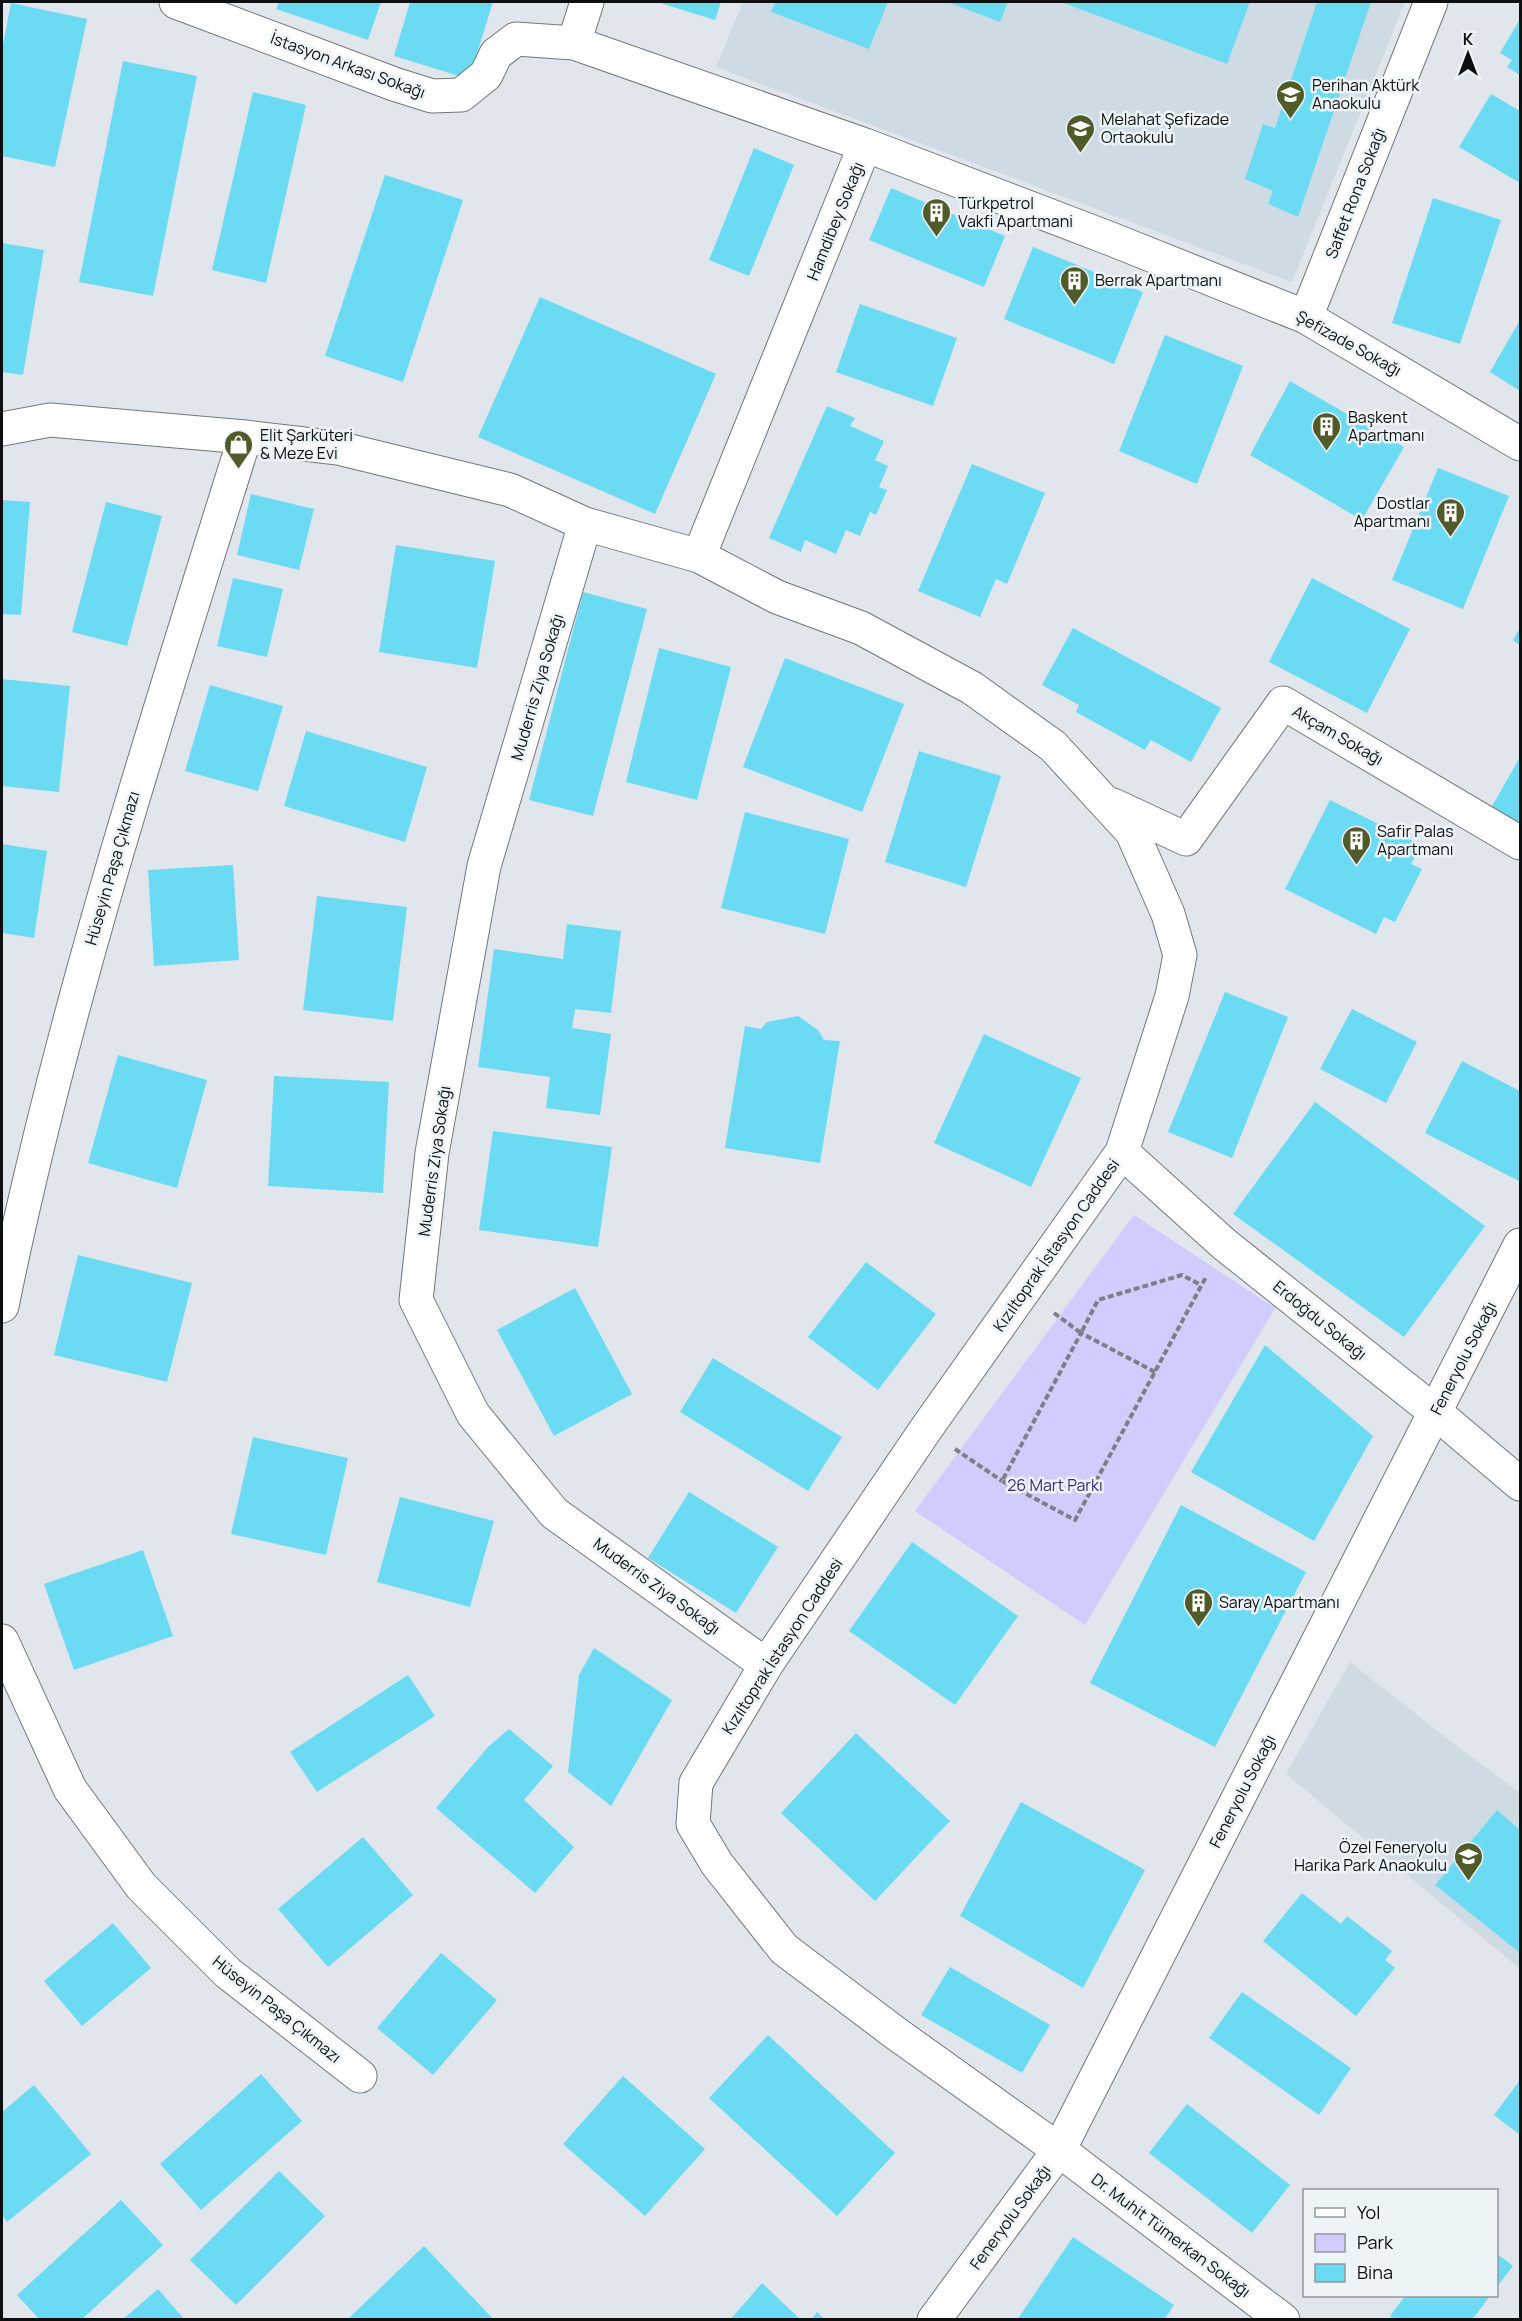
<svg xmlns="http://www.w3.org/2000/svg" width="1522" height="2321" font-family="Manrope,sans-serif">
<rect width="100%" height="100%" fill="#e0e6eb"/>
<!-- built -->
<path fill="#cedbe4" d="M743,2H1405L1292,282L716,67Z
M1350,1662L1450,1741L1520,1793V1969L1286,1774Z"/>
<!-- green -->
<path fill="#cfcdfe" d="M1134,1215L1275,1308L1085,1625L915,1511Z"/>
<!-- building -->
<path fill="#6bdbf4" d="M279,2H381L368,40L276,9Z
M410,2H493L469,79L394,56Z
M657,2H721L715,20Z
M775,2H888L869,49L771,12Z
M947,2H1008L1000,22Z
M1061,2H1250L1227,64Z
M1317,2H1371L1298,217L1268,204L1273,191L1245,179L1263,124L1275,128Z
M11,3L87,19L55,167L2,156V50Z
M1520,19V75L1507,67L1512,60L1500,53Z
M123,61L197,76L153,296L79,282Z
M253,92L306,105L266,283L212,270Z
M1491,94L1520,111V183L1459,147Z
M754,148L794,165L749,276L709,260Z
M385,175L463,200L403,382L325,356Z
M891,188L1005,236L984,287L869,240Z
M1433,198L1501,220L1460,344L1392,323Z
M2,243L44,250L23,375L2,372Z
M1033,247L1143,292L1114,364L1004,319Z
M540,297L716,374L655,514L478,437Z
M860,304L957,338L933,406L836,372Z
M1520,320V391L1490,372Z
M1165,335L1243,366L1197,484L1119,451Z
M1290,381L1404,447L1362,520L1250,455Z
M827,406L855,418L850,426L884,441L875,460L888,466L879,487L887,490L876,515L870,512L860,536L846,530L836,554L805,540L801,552L769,538Z
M972,464L1045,493L1007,584L996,579L980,617L918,591Z
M1438,468L1509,496L1463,609L1392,580Z
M251,494L314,509L299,570L237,555Z
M2,500L30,502L21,615L2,614Z
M106,502L162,516L127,646L72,632Z
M396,545L495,561L477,668L379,652Z
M233,578L283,589L267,657L217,646Z
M1312,578L1410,629L1367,713L1269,662Z
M583,592L647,609L593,816L529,800Z
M1073,628L1221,708L1191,762L1151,740L1145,750L1076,712L1079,705L1042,685Z
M1520,628V645L1513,640Z
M659,648L731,667L697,800L626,782Z
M785,658L904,704L862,812L743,767Z
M2,679L70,686L59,792L2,786Z
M210,685L283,706L258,791L185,771Z
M306,731L427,767L405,842L284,806Z
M919,751L1001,776L966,887L885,862Z
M1520,757V826L1491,808Z
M1330,800L1421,845L1411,864L1422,869L1395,922L1384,917L1376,934L1285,889Z
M745,812L849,839L825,934L721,908Z
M2,844L47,851L34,938L2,933Z
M233,865L239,960L154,966L148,870Z
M317,896L407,907L393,1021L303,1010Z
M567,924L621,931L611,1013L575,1009L572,1028L611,1034L600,1115L546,1108L550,1077L478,1067L494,949L563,959Z
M1225,992L1288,1017L1232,1158L1168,1132Z
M1352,1009L1417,1042L1386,1103L1320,1069Z
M798,1016L818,1030L824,1040L840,1041L820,1163L725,1148L745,1026L761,1029L767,1022Z
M984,1034L1081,1078L1031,1187L934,1143Z
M118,1055L207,1080L177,1188L88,1163Z
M1462,1061L1520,1091V1178L1519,1181L1425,1133Z
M274,1076L389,1082L383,1193L268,1186Z
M1315,1102L1485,1226L1404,1337L1233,1214Z
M493,1131L612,1147L598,1247L479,1230Z
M78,1255L192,1283L167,1382L54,1355Z
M866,1262L936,1314L878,1390L808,1337Z
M575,1288L632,1394L554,1436L497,1330Z
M1265,1345L1373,1436L1314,1541L1191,1472Z
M713,1358L842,1437L808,1491L680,1412Z
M253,1437L348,1458L326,1555L231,1534Z
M689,1492L778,1547L736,1613L648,1558Z
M400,1497L494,1521L470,1607L377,1582Z
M1181,1505L1306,1572L1215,1747L1090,1683Z
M912,1542L1018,1616L955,1705L849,1631Z
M143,1550L173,1636L74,1670L44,1584Z
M594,1648L672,1700L611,1806L568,1772L579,1675Z
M408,1675L435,1716L317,1792L290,1752Z
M509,1729L553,1766L524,1800L574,1847L535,1893L436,1808L488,1747Z
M856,1733L950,1821L875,1901L781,1813Z
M1021,1802L1145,1870L1083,1988L960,1916Z
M1497,1810L1520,1830V1953L1435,1885Z
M363,1837L413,1895L328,1967L278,1909Z
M1302,1893L1341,1924L1347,1916L1392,1951L1385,1960L1395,1968L1356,2016L1263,1941Z
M113,1923L151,1968L82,2026L44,1981Z
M441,1953L497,2000L433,2075L377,2028Z
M950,1967L1050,2025L1022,2073L921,2015Z
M1242,1992L1351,2068L1319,2115L1209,2038Z
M768,2035L895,2153L837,2216L709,2098Z
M261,2074L302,2121L201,2210L160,2164Z
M623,2076L705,2149L645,2216L563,2144Z
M1520,2080V2135L1494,2115Z
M34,2085L91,2154L7,2222L2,2215V2112Z
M1187,2104L1290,2185L1252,2233L1149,2153Z
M279,2171L325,2216L236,2305L190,2260Z
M121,2200L163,2245L81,2320H40L17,2295Z
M1073,2237L1174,2305L1164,2320H1017Z
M424,2246L494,2320H347Z
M1496,2253L1513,2266L1496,2288Z
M762,2283L801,2320H730Z
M158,2289L185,2320H122Z
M1405,2296H1490L1472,2320H1395L1390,2316Z
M817,2312L825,2320H811Z"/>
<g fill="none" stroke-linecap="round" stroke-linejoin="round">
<defs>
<path id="minor" d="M176,2L394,84L432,96L461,95L486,75L496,54L516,39L574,43L865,145L699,556
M574,43L587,2
M865,145L1111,239L1306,317L1520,444
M1306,317L1431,2
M2,429L50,420L245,437L338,448L510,490L585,524L699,556L777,597L861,628L972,688L1053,746L1132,832L1168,914L1180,955L1172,996L1122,1152L926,1429L766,1665L696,1783L693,1824L717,1864L784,1949L894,2032L1059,2150L1283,2320
M585,524L484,866L432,1153L416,1300L473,1414L554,1513L766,1665
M1113,805L1186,839L1283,703L1520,843
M1122,1152L1224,1244L1435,1412L1520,1484
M2,1306C62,1011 155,724 245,437
M2,1641L70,1789L141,1886L228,1973L360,2076
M934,2320L1059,2150L1520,1245"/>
</defs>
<!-- minor casing -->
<use href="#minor" stroke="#71777b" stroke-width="35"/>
<!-- path -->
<path stroke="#7b8083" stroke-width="4" stroke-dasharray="6 3" stroke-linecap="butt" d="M1054,1313L1081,1333L1098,1300L1182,1275L1201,1285
M1155,1372L1081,1333L1002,1481L1075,1520L1206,1277
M955,1449L1002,1481"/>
<!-- minor -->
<use href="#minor" stroke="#fff" stroke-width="33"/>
</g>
<!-- icons -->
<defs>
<symbol id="school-pin" viewBox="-11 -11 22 30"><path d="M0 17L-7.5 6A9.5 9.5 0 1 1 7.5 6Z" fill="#515b2a" stroke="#edf4f8"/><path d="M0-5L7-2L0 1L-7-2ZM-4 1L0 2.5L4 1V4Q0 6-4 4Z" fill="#fff"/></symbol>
<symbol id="building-pin" viewBox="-11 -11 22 30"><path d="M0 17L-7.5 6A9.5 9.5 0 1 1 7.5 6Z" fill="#515b2a" stroke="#edf4f8"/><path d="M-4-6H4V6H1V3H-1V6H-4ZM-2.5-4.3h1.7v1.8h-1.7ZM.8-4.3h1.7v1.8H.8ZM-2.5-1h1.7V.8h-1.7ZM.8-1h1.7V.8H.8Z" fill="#fff"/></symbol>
<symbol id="shop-pin" viewBox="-11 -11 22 30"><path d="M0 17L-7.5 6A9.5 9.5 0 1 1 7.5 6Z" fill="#515b2a" stroke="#edf4f8"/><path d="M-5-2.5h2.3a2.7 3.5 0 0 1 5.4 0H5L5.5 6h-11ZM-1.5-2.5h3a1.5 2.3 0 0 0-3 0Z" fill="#fff"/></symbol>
</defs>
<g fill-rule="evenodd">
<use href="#school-pin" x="1274" y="78" width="33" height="45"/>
<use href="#school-pin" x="1064" y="112" width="33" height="45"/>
<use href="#building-pin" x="920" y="196" width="33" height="45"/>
<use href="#building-pin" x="1058" y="264" width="33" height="45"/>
<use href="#building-pin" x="1310" y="410" width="33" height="45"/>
<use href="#shop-pin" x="222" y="428" width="33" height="45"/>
<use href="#building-pin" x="1434" y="496" width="33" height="45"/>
<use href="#building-pin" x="1340" y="824" width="33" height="45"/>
<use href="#building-pin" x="1182" y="1586" width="33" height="45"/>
<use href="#school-pin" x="1452" y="1840" width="33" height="45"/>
</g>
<g text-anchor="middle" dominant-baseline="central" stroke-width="5" stroke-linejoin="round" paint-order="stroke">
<!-- street labels -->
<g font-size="16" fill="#0d0f10" stroke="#edf4f8">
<text transform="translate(348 65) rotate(20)">İstasyon Arkası Sokağı</text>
<text transform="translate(1355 193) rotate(-69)">Saffet Rona Sokağı</text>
<text transform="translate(835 221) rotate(-68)">Hamdibey Sokağı</text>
<text transform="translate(1349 343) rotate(29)">Şefizade Sokağı</text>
<text transform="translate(537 687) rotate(-74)">Muderris Ziya Sokağı</text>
<text transform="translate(1338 735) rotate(30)">Akçam Sokağı</text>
<text transform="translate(112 868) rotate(-74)">Hüseyin Paşa Çıkmazı</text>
<text transform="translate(434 1161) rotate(-82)">Muderris Ziya Sokağı</text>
<text transform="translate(1056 1245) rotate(-55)">Kızıltoprak İstasyon Caddesi</text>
<text transform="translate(1320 1320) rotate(39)">Erdoğdu Sokağı</text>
<text transform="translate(1463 1358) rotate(-63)">Feneryolu Sokağı</text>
<text transform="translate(657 1586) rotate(36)">Muderris Ziya Sokağı</text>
<text transform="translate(782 1646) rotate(-57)">Kızıltoprak İstasyon Caddesi</text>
<text transform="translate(1242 1791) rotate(-63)">Feneryolu Sokağı</text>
<text transform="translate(277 2009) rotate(39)">Hüseyin Paşa Çıkmazı</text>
<text transform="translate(1010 2217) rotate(-54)">Feneryolu Sokağı</text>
<text transform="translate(1171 2235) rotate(37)">Dr. Muhit Tümerkan Sokağı</text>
</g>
<!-- poi labels -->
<g font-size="16" fill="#0d0f10" stroke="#edf4f8" text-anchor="start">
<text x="1312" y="85">Perihan Aktürk<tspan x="1312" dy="18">Anaokulu</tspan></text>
<text x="1101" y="119">Melahat Şefizade<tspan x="1101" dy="18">Ortaokulu</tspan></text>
<text x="958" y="203">Türkpetrol<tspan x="958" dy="18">Vakfi Apartmani</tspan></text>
<text x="1095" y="280">Berrak Apartmanı</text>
<text x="1348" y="417">Başkent<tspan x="1348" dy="18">Apartmanı</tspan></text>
<text x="260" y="435">Elit Şarküteri<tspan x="260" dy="18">&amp; Meze Evi</tspan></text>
<text x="1430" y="503" text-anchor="end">Dostlar<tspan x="1430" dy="18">Apartmanı</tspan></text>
<text x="1377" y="831">Safir Palas<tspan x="1377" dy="18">Apartmanı</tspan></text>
<text x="1219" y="1602">Saray Apartmanı</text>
<text x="1447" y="1847" text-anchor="end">Özel Feneryolu<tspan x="1447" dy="18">Harika Park Anaokulu</tspan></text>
</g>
<!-- park labels -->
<g font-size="16" fill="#3b297f" stroke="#edf4f8">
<text x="1055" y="1485">26 Mart Parkı</text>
</g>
</g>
<!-- border -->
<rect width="1522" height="2321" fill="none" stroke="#0d0f10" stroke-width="6"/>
<!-- legend -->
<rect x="1303" y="2189" width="195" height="108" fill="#edf4f8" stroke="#93989b" stroke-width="1.5"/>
<rect x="1315" y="2208" width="30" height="9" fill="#ffffff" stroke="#93989b" stroke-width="1.5"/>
<text x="1357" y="2219" font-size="18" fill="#0d0f10">Yol</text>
<rect x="1315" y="2234" width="30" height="18" fill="#cfcdfe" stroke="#93989b" stroke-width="1.5"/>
<text x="1357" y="2249" font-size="18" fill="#0d0f10">Park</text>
<rect x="1315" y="2264" width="30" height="18" fill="#6bdbf4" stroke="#93989b" stroke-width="1.5"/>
<text x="1357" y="2279" font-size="18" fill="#0d0f10">Bina</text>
<!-- north arrow -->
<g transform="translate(1468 54)" stroke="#edf4f8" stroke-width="4.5" paint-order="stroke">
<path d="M0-4.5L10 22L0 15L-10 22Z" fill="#0d0f10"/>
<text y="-9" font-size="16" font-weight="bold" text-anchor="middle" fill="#0d0f10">K</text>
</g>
</svg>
